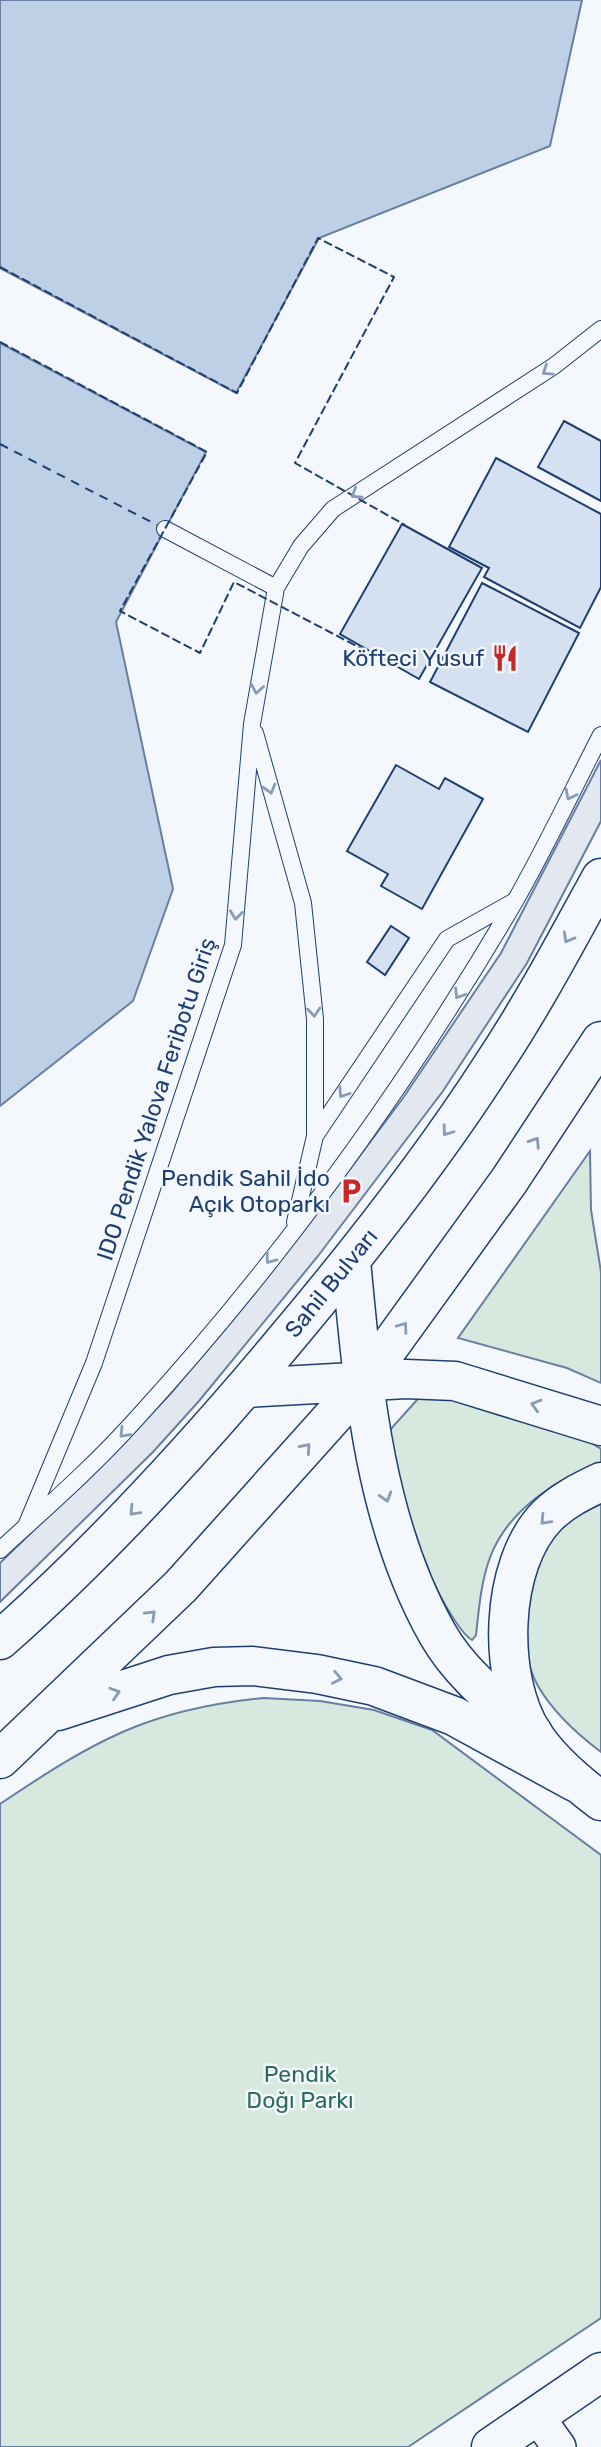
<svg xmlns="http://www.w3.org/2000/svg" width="601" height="2447" font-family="Rubik,sans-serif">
<rect width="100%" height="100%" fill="#f4f7fb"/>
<!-- green -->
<path fill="#d7e8df" stroke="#687fa3" stroke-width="2" d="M590,1151L591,1210L601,1272V1383L567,1368L458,1338Z
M425,1391L590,1442L601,1449V1463C558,1477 508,1511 491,1555C481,1580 479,1608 476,1635L472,1640C453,1629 414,1546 406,1522C397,1494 395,1461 389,1431Z
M601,1504V1752C577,1734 553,1712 538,1686C512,1640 523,1560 564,1525C574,1516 588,1510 601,1504Z
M264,1698L320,1701L374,1710L432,1730L601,1855V2318L408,2447H0V1804C94,1741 148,1709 264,1698Z"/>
<!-- parking -->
<path fill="#e3e8f0" stroke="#687fa3" stroke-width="2" d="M601,760V821L527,963L443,1091L318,1256L199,1401L153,1452L0,1602V1563L124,1443L172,1392L306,1228L403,1098L501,953Z"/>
<!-- water -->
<path fill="#bed0e5" stroke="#687fa3" stroke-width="2" d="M0,0H582L550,146L319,238L236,393L0,268Z
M0,343L206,452L116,622L173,889L133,1001L0,1106Z"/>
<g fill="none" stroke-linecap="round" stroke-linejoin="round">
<!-- ferry -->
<path stroke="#1d3f73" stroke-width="2" stroke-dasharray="9 7" stroke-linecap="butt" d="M0,444L157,525"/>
</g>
<!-- building -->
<path fill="#d5e0f0" stroke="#1d3f73" stroke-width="2" d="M564,421L601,441V501L538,467Z
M496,458L601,514V587L580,628L484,577L489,568L449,547Z
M402,524L482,568L419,679L340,634Z
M482,583L579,633L528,732L430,682Z
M396,765L439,789L445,778L483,799L422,909L381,886L388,874L347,851Z
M391,926L409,938L385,975L367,962Z"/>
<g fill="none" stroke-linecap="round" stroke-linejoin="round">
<defs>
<path id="lane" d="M165,529L276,588
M255,733L303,903L315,1019V1136
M295,1222L315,1136L447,939L513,902
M26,1526L94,1363L233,945L252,724L276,588L301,546L333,509L554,366L601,329
M0,1550C47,1507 95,1465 137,1418C279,1263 407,1085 514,903C545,849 572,791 601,735"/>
<path id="street" d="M537,2416L559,2447"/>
<path id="secondary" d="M491,2447L601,2372"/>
<path id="primary" d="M601,1482C582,1491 562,1501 547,1516C499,1565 497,1678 533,1734C550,1760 577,1783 601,1801"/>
<path id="highway" d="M351,1261C363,1387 374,1521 437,1633C460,1674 498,1703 533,1733
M245,1388L406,1379L455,1381L601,1426
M0,1640C102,1550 194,1449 281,1345C356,1256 429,1164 492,1066C532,1006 566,942 601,878
M58,1711L169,1675L214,1667L253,1666L317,1674L374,1686L454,1716L575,1782
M0,1759L181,1586L363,1383L509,1181L601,1041"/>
</defs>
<!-- lane casing -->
<use href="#lane" stroke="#1d3f73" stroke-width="18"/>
<!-- street casing -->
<use href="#street" stroke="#1d3f73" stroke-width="36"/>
<!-- secondary casing -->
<use href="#secondary" stroke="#1d3f73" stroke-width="41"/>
<!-- primary casing -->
<use href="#primary" stroke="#1d3f73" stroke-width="41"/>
<!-- highway casing -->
<use href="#highway" stroke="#1d3f73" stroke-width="41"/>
<!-- lane -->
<use href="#lane" stroke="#f4f7fb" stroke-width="16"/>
<!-- street -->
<use href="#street" stroke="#f4f7fb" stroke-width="33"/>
<!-- secondary -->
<use href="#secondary" stroke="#f4f7fb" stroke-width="38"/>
<!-- primary -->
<use href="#primary" stroke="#f4f7fb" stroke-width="38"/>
<!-- highway -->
<use href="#highway" stroke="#f4f7fb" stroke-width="38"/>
<!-- fence -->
<path stroke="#1d3f73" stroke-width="2" stroke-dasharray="9 3.5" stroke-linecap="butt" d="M0,267L237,393L318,238L394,277L295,463L405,525
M0,342L207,452L120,611L200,653L234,582L368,652"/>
</g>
<!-- one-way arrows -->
<defs><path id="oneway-chevron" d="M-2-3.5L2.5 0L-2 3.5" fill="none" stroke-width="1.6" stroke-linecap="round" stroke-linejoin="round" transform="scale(1.75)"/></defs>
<g stroke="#889bb7">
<use href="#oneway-chevron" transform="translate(547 371) rotate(146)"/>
<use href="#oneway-chevron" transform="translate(356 494) rotate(147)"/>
<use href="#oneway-chevron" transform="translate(257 689) rotate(99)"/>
<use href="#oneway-chevron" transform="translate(270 789) rotate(74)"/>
<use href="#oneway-chevron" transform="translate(570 795) rotate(117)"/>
<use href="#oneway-chevron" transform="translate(236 915) rotate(97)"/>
<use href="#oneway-chevron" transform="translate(568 938) rotate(119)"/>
<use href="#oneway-chevron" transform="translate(459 994) rotate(122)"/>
<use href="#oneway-chevron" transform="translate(314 1012) rotate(85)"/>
<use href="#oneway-chevron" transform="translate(343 1093) rotate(124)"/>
<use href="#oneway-chevron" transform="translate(447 1131) rotate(126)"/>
<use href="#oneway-chevron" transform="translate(535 1142) rotate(-57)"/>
<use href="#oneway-chevron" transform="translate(270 1259) rotate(127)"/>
<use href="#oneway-chevron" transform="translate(403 1327) rotate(-54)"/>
<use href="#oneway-chevron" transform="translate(536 1405) rotate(-163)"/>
<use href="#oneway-chevron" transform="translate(124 1433) rotate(134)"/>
<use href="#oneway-chevron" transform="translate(306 1448) rotate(-49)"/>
<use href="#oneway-chevron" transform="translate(386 1497) rotate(73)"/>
<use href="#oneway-chevron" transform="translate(134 1511) rotate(133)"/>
<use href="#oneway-chevron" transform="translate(545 1520) rotate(133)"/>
<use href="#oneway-chevron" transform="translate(151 1615) rotate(-44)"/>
<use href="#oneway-chevron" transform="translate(337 1678) rotate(11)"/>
<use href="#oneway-chevron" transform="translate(115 1693) rotate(-18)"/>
</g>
<!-- icons -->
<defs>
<symbol id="restaurant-bare" viewBox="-9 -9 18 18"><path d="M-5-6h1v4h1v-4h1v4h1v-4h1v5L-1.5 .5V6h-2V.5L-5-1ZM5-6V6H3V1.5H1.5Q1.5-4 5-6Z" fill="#c62828" stroke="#f4f7fb" stroke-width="2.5" paint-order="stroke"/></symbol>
<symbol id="parking-bare" viewBox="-9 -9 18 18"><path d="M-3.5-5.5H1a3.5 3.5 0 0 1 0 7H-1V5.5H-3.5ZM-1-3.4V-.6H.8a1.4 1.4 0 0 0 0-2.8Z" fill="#c62828" stroke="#f4f7fb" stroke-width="2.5" paint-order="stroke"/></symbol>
</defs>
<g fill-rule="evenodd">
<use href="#restaurant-bare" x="486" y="639" width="38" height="38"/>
<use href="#parking-bare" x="332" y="1172" width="38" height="38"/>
</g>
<g text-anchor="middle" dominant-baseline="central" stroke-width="5" stroke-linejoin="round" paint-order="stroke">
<!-- poi labels -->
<g font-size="23" fill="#1d3f73" stroke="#f4f7fb" text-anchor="end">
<text x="484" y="658">Köfteci Yusuf</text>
<text x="330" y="1178">Pendik Sahil İdo<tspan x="330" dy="26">Açık Otoparkı</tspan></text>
</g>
<!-- street labels -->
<g font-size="23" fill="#1d3f73" stroke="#f4f7fb">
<text transform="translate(156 1099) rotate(-72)">IDO Pendik Yalova Feribotu Giriş</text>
<text transform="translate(331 1283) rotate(-51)">Sahil Bulvarı</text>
</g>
<!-- park labels -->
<g font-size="23" fill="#2c6c60" stroke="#f4f7fb">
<text x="300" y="2074">Pendik<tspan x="300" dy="26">Doğı Parkı</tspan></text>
</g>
</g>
</svg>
